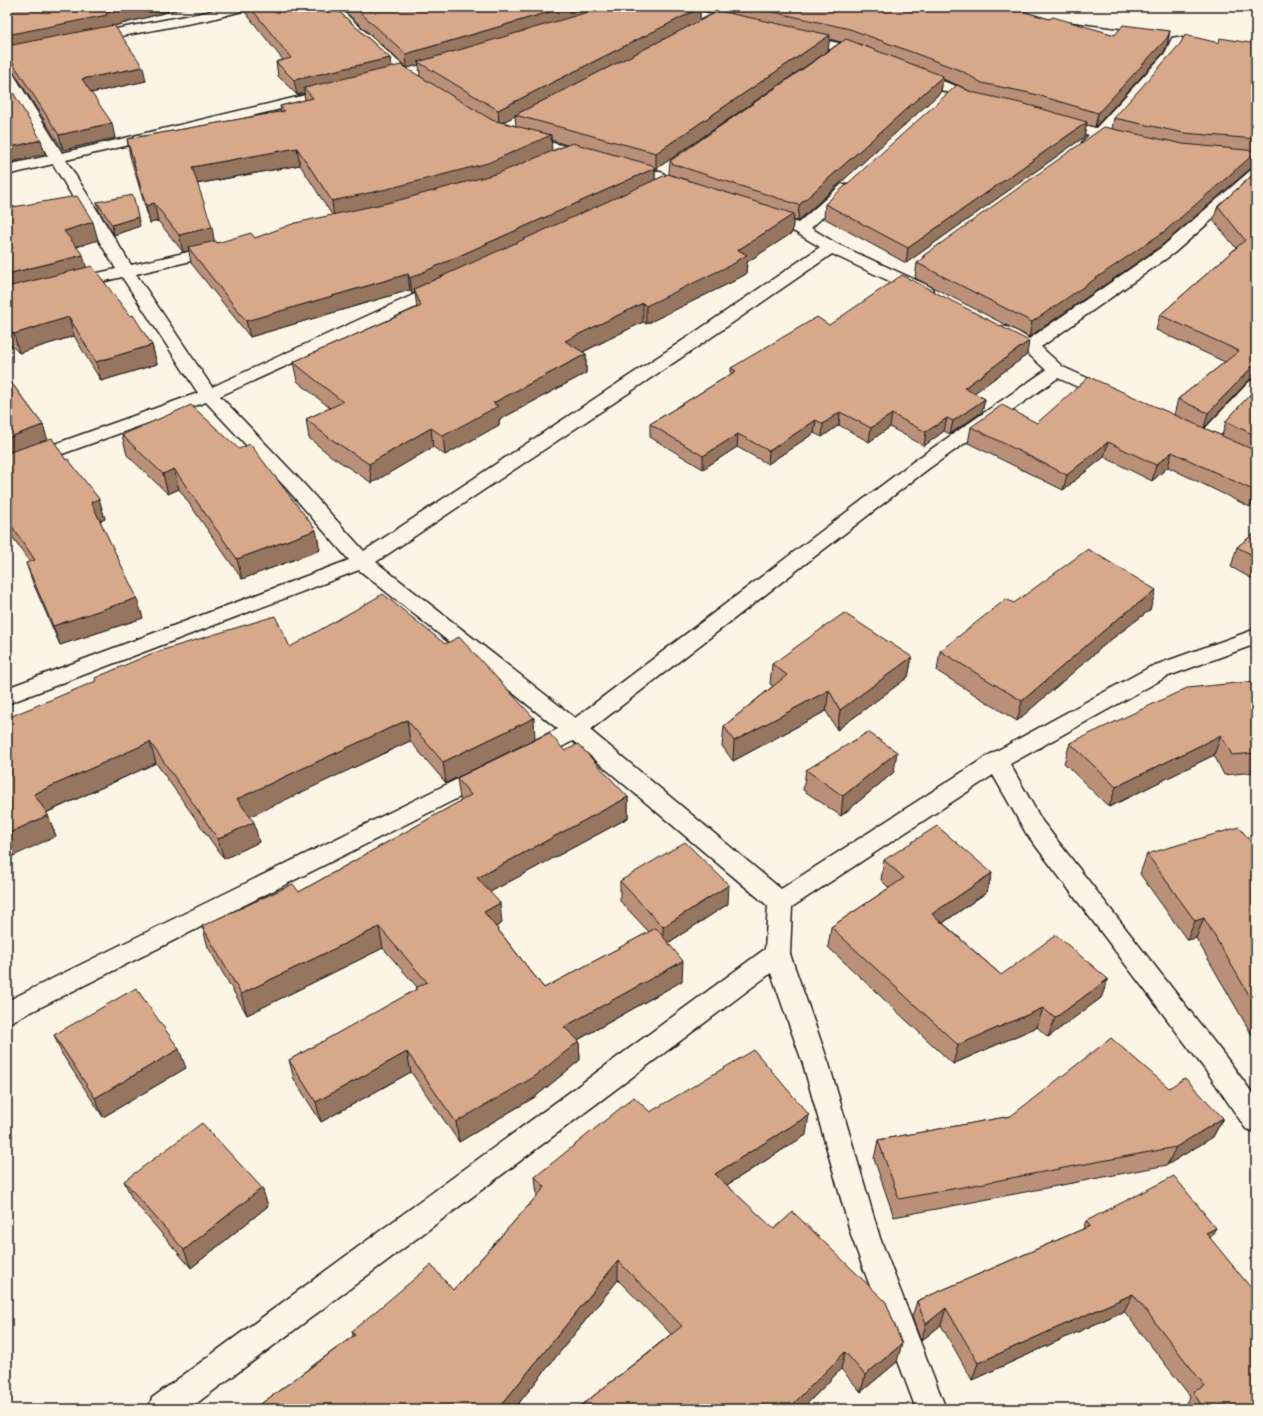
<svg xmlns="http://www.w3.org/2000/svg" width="1263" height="1416" font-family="Mynerve,sans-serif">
<rect width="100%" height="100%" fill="#fcf5e5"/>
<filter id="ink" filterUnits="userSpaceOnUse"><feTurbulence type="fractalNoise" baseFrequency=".025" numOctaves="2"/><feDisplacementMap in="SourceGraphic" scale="8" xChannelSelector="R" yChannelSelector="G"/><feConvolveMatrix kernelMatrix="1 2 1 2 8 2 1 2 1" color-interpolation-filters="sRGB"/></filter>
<g filter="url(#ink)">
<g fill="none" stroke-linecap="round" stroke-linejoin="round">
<defs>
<path id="minor" d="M226,7H248L246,10L208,20L89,42L84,41L82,38L84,35L89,34L207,12Z
M323,7H338L410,72L427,84L425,87H415L400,78Z
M661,7H684L740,21L742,24L740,27L735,28L663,10Z
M1071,23L1146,33L1151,34L1153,37L1151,40L1146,41L1066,30L1064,27L1066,24Z
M800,35L848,45L868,53L870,56L868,59L863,60L839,51L795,42L793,39L795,36Z
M1177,37L1182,38L1184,41L1176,57L1109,132L1129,137L1131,140L1129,143L1124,144L1102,139L1094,145H1084L1082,142L1089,135L1050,125L1048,122L1050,119L1055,118L1096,128L1165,53L1172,38Z
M7,71L12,72L14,75L62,153L335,88L340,89L342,92L340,95L66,160L131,265L219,245L225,247L227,250L225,253L136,274L212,387L437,284L443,283L449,284L451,288L449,292L220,396L302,482L364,551L691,335L820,247L795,232L758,220L756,217L758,214L764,212L798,223L842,184H852L855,187L852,190L811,228L837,244L931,287L933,291L931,295L925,296L919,295L832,254L703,343L376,562L575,718L914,461L1046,370L1024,350L997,335L994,331L997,327C1009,324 1019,333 1029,339L1162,247L1251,170L1256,168V181L1174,253L1041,347L1063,367L1116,391L1119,395L1116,399L1110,400L1104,399L1058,378L928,469L590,730L781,889L989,755L1150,667L1256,629V644L1166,677L1010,764L1042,821L1228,1060L1256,1098V1132L1246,1129L1210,1076L1026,833L993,775L792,907L790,954L829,1064L880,1238L946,1409H916L852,1238L803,1064L771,973L189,1409H148L152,1398L765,949L768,906L573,741C558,748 538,764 521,759L518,753L521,747L558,729L359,570L7,704V688L349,560L288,490L206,402L7,474V461L198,393L122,277L72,289L66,288L64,284L66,280L116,269L53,164L7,175V165L48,156L7,87Z
M914,71L959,87L984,100L986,103L984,106H974L949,93L909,78L907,75L909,72Z
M522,135L592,153L594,156L592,159L587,160L517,142L515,139L517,136Z
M626,162L663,173L672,182L691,188L694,191L691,194L686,196L662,188L653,179L621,170L618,167L621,164Z
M1256,380V396L1214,442L1207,444L1200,442L1198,438L1200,434L1250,381Z
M486,765L494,768L497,774L494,780L7,1024V1001Z"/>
</defs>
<!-- minor casing -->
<use href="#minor" stroke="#1c1c1c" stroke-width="3"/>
<!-- minor -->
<use href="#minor" fill="#fcf5e5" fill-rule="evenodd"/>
</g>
<!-- wall -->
<path fill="#ba9078" stroke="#1c1c1c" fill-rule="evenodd" d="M7,7H187L114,26L146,81L91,93L115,138L63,150L13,71L7,70Z
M245,7H334L390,58L391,67L420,76L419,65L407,68L340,7H1008L1049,19L1115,35L1170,31L1167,45L1164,52L1095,127L1086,125L1084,137L906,263L824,218L825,204L971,92L960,86L943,79L941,92L798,221L793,220L792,233L747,262L746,274L737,279L736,280L646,324L643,322L583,352L586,354V373L499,420V425L445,455L433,447L372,483L331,456L309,438L306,419L330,408L297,381L293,362L417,308L415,293L412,294L410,290L250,337L191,263L189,251L183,252L158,221L150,223L130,156L127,139L281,112L280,106L305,100L304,93L297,95L278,76L276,62L283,60L245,12ZM700,9L714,13L700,20ZM829,39L841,42L670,161L669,174L655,180V169H656L828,51ZM515,116L516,126L503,122ZM551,140L567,145L551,151ZM300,165L332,215L255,238L217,243L214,241L197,184Z
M1219,43L1256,44V167L1250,169L1161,246L1029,337L915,278L917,263L922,259L923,256L1112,129L1114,118Z
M1256,172L1249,380L1204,428L1222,436L1226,421L1256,388V501L1250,507L1168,467L1152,481L1104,457L1063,490L968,443L971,427L1037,423L1174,415L1178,399L1225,362L1156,330L1160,315L1236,248L1213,220L1218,206Z
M97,202L140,226L114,235L99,211Z
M7,208L98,240L77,247L86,268L152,345L157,364L101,381L74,336L19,353L7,341Z
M829,325L1027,355L974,393L985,399L982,412L950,434L944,431L924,446L890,427L869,442L839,425L822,437L814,433L768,464L737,447L703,469L650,437V424L731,374V368Z
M7,377L43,425L47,439L66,460L99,499L105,519L100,521L143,618L60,645L33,583L26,563L30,562L7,529Z
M122,435L239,449L320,550L242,579L179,489L168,494L127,455Z
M1256,532V581L1231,567L1237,547Z
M1014,603L1150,610L1109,641L1017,721L937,671L940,651Z
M290,647L535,739L446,783L410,741L250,816L259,842L224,859L156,763L46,813L56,836L7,718Z
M912,657L908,677L837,730L826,711L733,761L722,746L724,726L773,686L770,684L772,664Z
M1256,681V772L1224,775L1214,755L1109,807L1064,763L1070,743Z
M565,751L628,797V818L490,892L502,923L496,927L544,988L649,932L620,901V881L728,904L668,943L682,981L578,1040L579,1041L580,1060L535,1097L459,1142L411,1072L321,1122L294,1079L289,1060L417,990L416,988L417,987L383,948L247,1015L208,947L202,926L299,892L461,801L460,799L457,778Z
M806,770L894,772L841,816L803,790Z
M1256,841V1042L1196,938L1187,940L1140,874L1147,854Z
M884,860L992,873L987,892L943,923L1001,975L1108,979L1101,998L1048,1037L1037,1027L953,1064L828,947L831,927L889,888L881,880Z
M54,1035L186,1068L103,1117L62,1054Z
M1169,1088L1223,1118L1213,1137L1167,1165L894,1217L874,1159L878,1140Z
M650,1112L806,1135L727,1185L897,1362L861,1392L841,1369L802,1409H577L671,1334L618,1280L514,1409H254L353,1336L352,1331L453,1290L537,1196L535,1177Z
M124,1181L262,1188L268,1206L191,1268L132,1199Z
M1086,1221L1210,1238L1256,1409H1184L1183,1408L1190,1396L1124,1311L972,1380L941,1325L921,1341L912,1317L917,1301L1083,1229Z"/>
<!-- shaded-wall -->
<path fill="#977661" stroke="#1c1c1c" d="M131,7H187L109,27L7,50V35L106,13Z
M566,7H604L575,19L418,62L419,65L407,68L406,54Z
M700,8V21L515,115V116L499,124L498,110Z
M1170,31L1167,45L1164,52L1095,127L1098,113Z
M830,35L828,51L656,169V153Z
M390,58L392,72L304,88V93L297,95L294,80Z
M143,67L146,81L86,94L82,79Z
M943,76L941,92L798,221L799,205Z
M1087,122L1084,137L906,263L908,248Z
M112,123L115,138L63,150L59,135Z
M551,135L552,152L490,180L334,219L332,201Z
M41,140L45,154L7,163V148Z
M297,148L300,165L195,184L192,167Z
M1254,154H1256V167L1250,169L1161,246L1029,337L1032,322Z
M655,168V183L414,289L415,293L412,294L410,278Z
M154,203L158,221L150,223L146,206Z
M794,214L792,233L747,262L746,274L737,279L736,280L646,324V306L738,250Z
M138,217L140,226L114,235L112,225Z
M93,222L98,240L69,249L64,231Z
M212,227L215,245L188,247L189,251L183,252L179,235Z
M83,255L88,274L7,294V274Z
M408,274L410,290L250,337L246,321Z
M643,303V322L566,360L565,341Z
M69,317L74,336L19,353L14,334Z
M1029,341L1027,355L962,402L964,388Z
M152,345L157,364L101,381L96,362Z
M586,354V373L499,420V425L445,455L443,436L493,403Z
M1256,364V379L1249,380L1204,428L1208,413L1254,365Z
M985,399L982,412L950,434L953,421Z
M840,412L839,425L822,437L823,424Z
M892,414L890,427L869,442L871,428Z
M947,418L944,431L924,446L926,432Z
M816,420L814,433L768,464L769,451Z
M43,425L49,444L7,459V438Z
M431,428L433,447L372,483L369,464Z
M738,434L737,447L703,469V456Z
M1108,442L1104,457L1063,490L1067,475Z
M1172,452L1168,467L1152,481L1156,465Z
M174,469L179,489L168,494L163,474Z
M1256,490V501L1250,507L1255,491Z
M99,499L105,519L97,522L91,502Z
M316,530L320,550L242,579L237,559Z
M1156,590L1150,610L1109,641L1017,721L1022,701L1115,621Z
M137,598L143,618L60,645L53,626Z
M912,657L908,677L837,730L840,710Z
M829,690L826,711L733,761L734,741Z
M534,718L535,739L446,783L443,762Z
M407,720L410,741L243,820L237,799Z
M1221,735L1214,755L1109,807L1116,787Z
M150,742L156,763L43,814L34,794Z
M897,752L894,772L841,816L843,796Z
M628,797V818L479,898L477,878Z
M48,815L56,836L7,859V834Z
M254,822L259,842L224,859L218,839Z
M992,873L987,892L928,933L932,914Z
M729,885L728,904L663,946V927Z
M500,903L502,923L487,933L484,912Z
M1204,918L1196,938L1187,940L1195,921Z
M379,927L383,948L247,1015L241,994Z
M683,961L682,981L565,1047L564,1027Z
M1108,979L1101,998L1048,1037L1055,1018Z
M1043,1008L1037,1027L953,1064L958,1045Z
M579,1041L580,1060L535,1097L459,1142L456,1122Z
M179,1049L186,1068L103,1117L95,1098Z
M407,1052L411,1072L321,1122L316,1102Z
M809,1115L806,1135L714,1193L715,1174Z
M1223,1118L1213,1137L1167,1165L1176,1147Z
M262,1188L268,1206L191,1268L184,1250Z
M1216,1228L1206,1245V1233Z
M618,1261V1280L514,1409H498Z
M1133,1294L1124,1311L972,1380L978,1363Z
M946,1308L941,1325L921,1341L926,1324Z
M902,1344L897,1362L861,1392L865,1375Z
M845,1352L841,1369L802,1409H788Z"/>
<!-- building -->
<path fill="#d8a88b" stroke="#1c1c1c" d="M7,7H131L106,13L107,15L7,35Z
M250,7H334L390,58L294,80L276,62L291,58Z
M354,7H566L406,54Z
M601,7L700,8L498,110L418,62L585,13Z
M751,7H1008L1049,19L1053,17L1115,35L1123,25L1170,31L1167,38L1098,113L1034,94L982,83L962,71L850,29Z
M719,11L830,35L656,153L515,115Z
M114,25L143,67L82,79L112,123L59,135L9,57L7,56V46Z
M1185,35L1219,43L1220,38L1256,44V139L1184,133L1114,118L1180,44Z
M846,39L943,76L799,205L673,164L670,161Z
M401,65L492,120L551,135L488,163L387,189L332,201L297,148L192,167L212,227L179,235L154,203L146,206L127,139L285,111L280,106L313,98L304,88Z
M7,82L41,140L7,148Z
M957,85L971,92L1025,104L1087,122L908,248L825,204Z
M1104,127L1183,144L1256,151V154H1254L1165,231L1032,322L917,263L925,257L923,256Z
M572,143L652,165L655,168L410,278L408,274L246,321L188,247L216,241L217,243L251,233L255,238L295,223L396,201L499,173Z
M1256,172V364L1254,365L1208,413L1178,399L1239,351L1160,315L1245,240L1218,206Z
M668,174L794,214L738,250L747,255L736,261L737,262L646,306L643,303L565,341L586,354L493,403L498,406L443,436L431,428L369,464L328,437L306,419L343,402L293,362L421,306L414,289Z
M133,195L138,217L112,225L97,202Z
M77,196L93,222L64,231L83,255L7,274V208Z
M92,266L130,316L133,315L152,345L96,362L69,317L14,334L7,327V287Z
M902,275L1029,341L964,388L985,399L953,421L947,418L926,432L892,414L871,428L840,412L823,424L816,420L769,451L738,434L703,456L650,424L736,371L731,368L817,317L829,325Z
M7,377L43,425L7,438Z
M1089,377L1256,451V490L1255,491L1172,452L1156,465L1108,442L1067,475L971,427L1002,405L1037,423Z
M1256,388V436L1226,421Z
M191,405L239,449L250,444L316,530L237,559L174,469L163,474L122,435Z
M52,438L66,460L68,459L99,499L91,502L137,598L53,626L26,563L35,560L7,519V453Z
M1256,532V557L1237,547Z
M1088,549L1156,590L1115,621L1022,701L940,651L1006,599L1014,603Z
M383,594L445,644L459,637L534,718L443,762L407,720L237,799L254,822L218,839L150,742L34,794L48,815L7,834V718L96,681L95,678L153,653L275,616L290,647Z
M844,613L912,657L840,710L829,690L734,741L724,726L787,675L772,664Z
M1256,681V753L1232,755L1221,735L1116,787L1070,743L1187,688Z
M868,732L897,752L843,796L806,770Z
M549,733L565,751L578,744L628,797L477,878L500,903L484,912L544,988L656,928L683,961L564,1027L579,1041L534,1077L456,1122L407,1052L316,1102L289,1060L417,989L416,988L427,982L379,927L241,994L202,926L293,884L299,892L471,795L457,778Z
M937,826L992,873L932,914L1001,975L1056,935L1108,979L1055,1018L1043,1008L958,1045L831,927L904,878L884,860Z
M1239,827L1251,842L1256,841V1007L1204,918L1195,921L1147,854Z
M685,842L729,885L663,927L620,881Z
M136,988L179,1049L95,1098L54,1035Z
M1111,1038L1169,1088L1185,1078L1223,1118L1176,1147L899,1199L878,1140L1011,1116Z
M754,1050L809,1115L715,1174L774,1229L793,1212L886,1302L902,1344L865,1375L845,1352L788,1409H577L682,1326L618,1261L498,1409H254L355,1335L352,1331L431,1265L453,1290L545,1187L535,1177L634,1097L650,1112Z
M202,1123L262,1188L184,1250L124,1181Z
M1174,1176L1216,1228L1206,1233L1256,1294V1409H1204L1193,1392L1205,1386L1133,1294L978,1363L946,1308L926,1324L917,1301L1090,1226L1086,1221Z"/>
</g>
<!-- margin -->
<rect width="1263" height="1416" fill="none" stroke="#fcf5e5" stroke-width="24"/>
<rect x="12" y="12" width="1239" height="1392" fill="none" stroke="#1c1c1c" stroke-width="1.5" filter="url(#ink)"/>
</svg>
